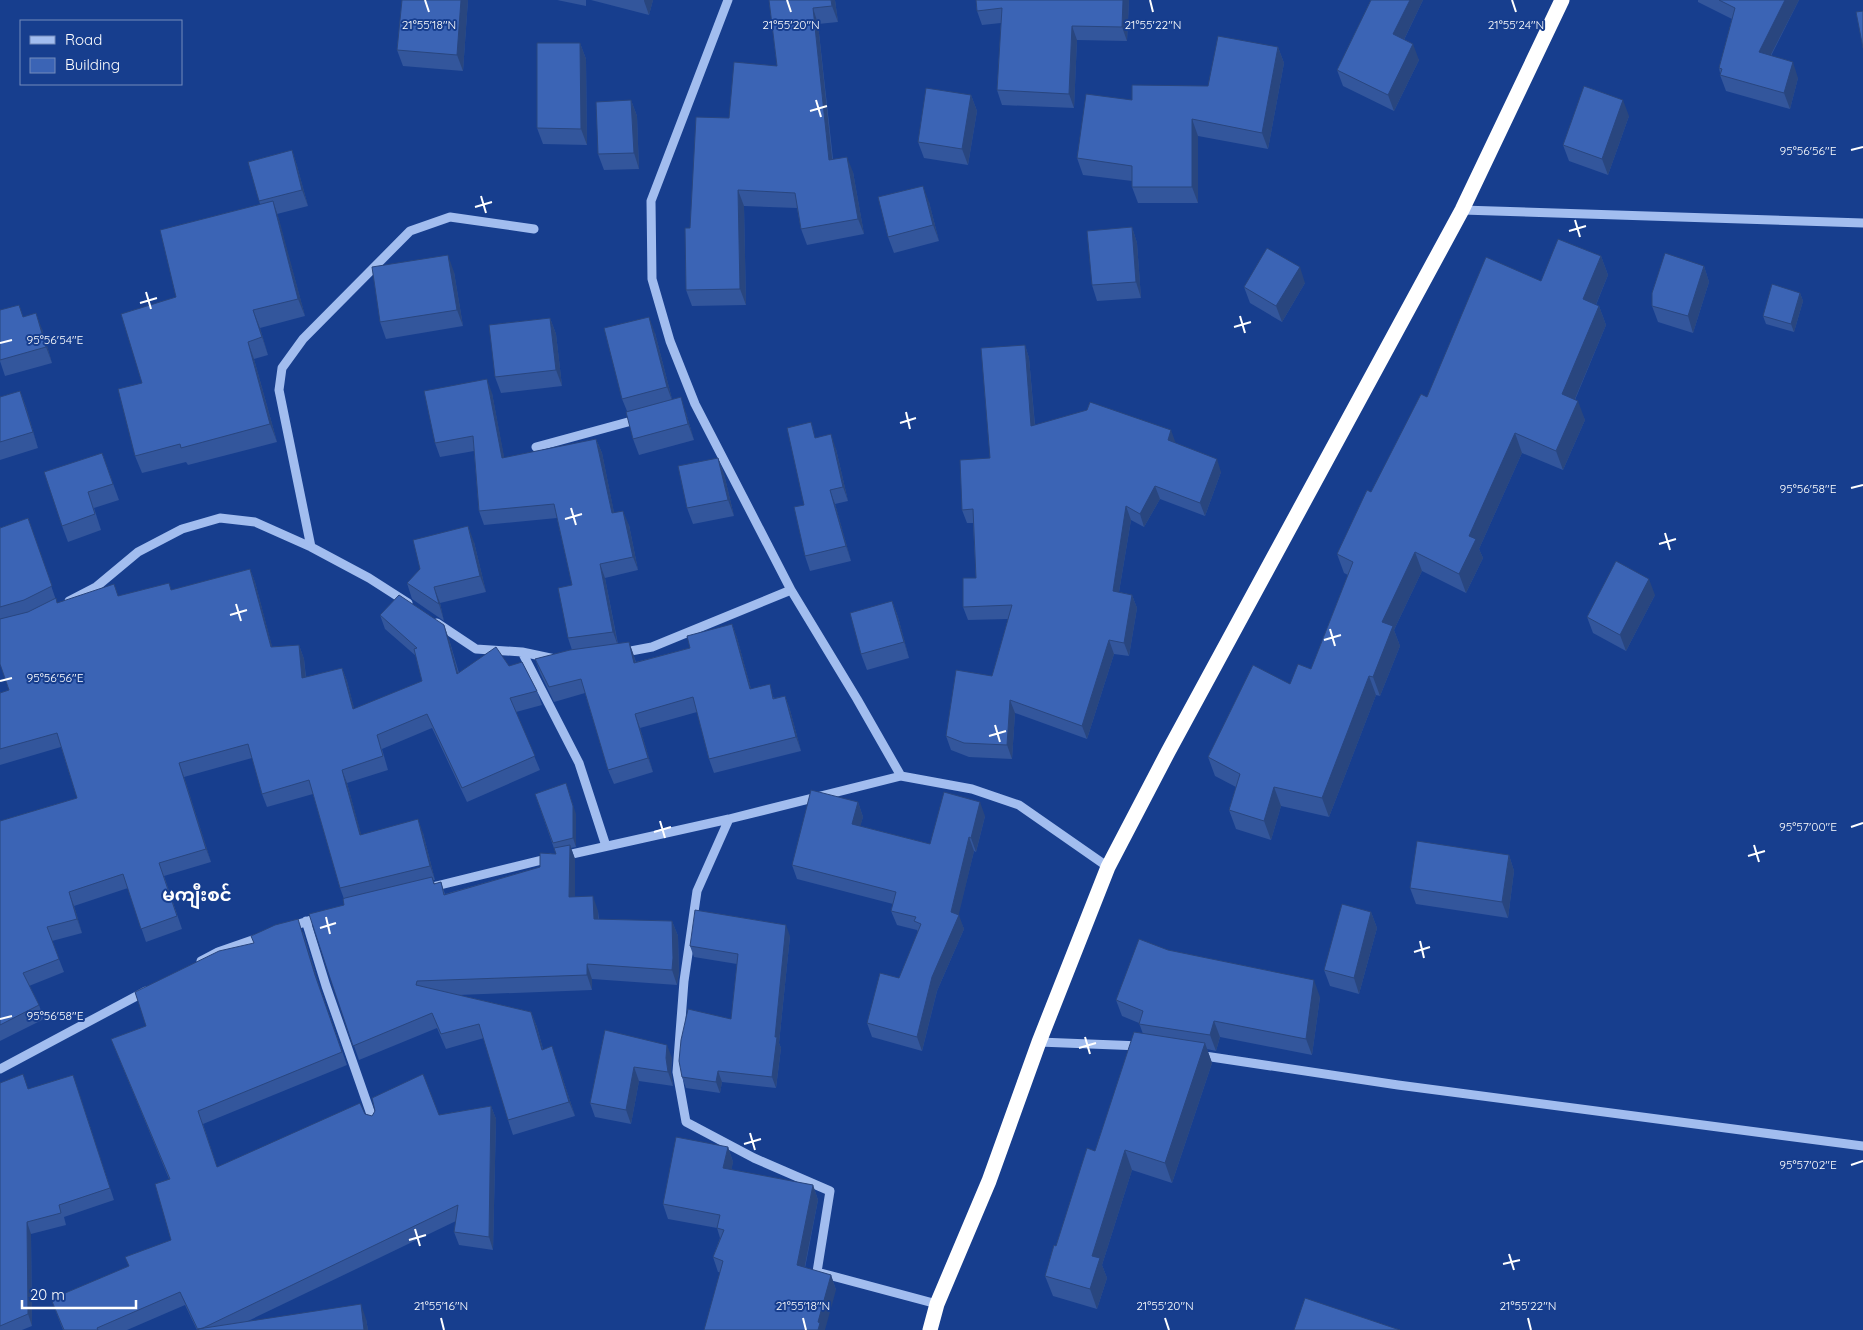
<svg xmlns="http://www.w3.org/2000/svg" width="1863" height="1330" font-family="Quicksand,'Noto Sans Myanmar',sans-serif">
<rect width="100%" height="100%" fill="#173e8e"/>
<g fill="none" stroke-linecap="round" stroke-linejoin="round">
<!-- minor -->
<path stroke="#a2bdef" stroke-width="9" d="M728,0L651,201L652,279L670,341L695,404L791,590L857,699L901,776
M1462,210L1863,223
M536,447L639,419
M311,547L279,390L282,368L303,339L410,231L450,217L534,229
M69,601L96,587L138,552L182,529L220,518L255,522L311,547L369,578L408,603
M437,623L476,649L522,652L555,659
M522,652L579,763L606,846
M620,653L652,647L791,590
M729,819L697,891L684,981L677,1072L686,1122L754,1158L830,1191L817,1272L937,1304
M563,856L729,819L901,776L972,789L1019,805L1108,867
M432,887L550,858
M306,921L326,986L374,1123
M290,927L323,916
M201,961L218,952L264,936
M1039,1042L1141,1046
M1198,1055L1398,1085L1863,1146
M0,1069L146,991"/>
<!-- highway -->
<path stroke="#fff" stroke-width="15" d="M930,1330L937,1304L989,1181L1039,1042L1108,867L1168,752L1462,210L1562,0"/>
</g>
<!-- wall -->
<path fill="#33569c" d="M402,0H468L463,71L403,66L397,50Z
M557,0H586V6Z
M591,0H653L649,15Z
M769,0H835L838,22L818,24L833,159L853,172L864,234L807,245L801,229L797,208L744,206L746,305L692,306L686,290L690,228L729,118L777,66Z
M976,0H1129L1127,41L1077,40L1074,108L1002,105L997,90L1001,23L982,25L977,11Z
M1371,0H1423L1404,40L1419,60L1394,111L1343,86L1337,70Z
M1698,0H1799L1771,56L1798,78L1790,109L1726,91L1720,75V73L1719,68L1732,19L1698,2Z
M580,43L586,59L587,145L543,144L537,128Z
M1278,47L1284,63L1268,149L1198,136V203H1138L1132,187V181L1083,175L1077,158L1132,100L1208,86Z
M971,95L977,111L968,165L924,158L918,142Z
M631,100L637,116L639,169L604,170L598,154Z
M1629,116L1608,175L1569,161L1563,145Z
M292,150L297,166L308,206L277,214L305,316L260,328L268,355L254,359L277,442L188,465L186,462L142,473L135,456L142,383L176,297L260,204L259,201Z
M929,202L939,241L894,253L888,237Z
M1132,227L1137,243L1141,298L1097,301L1092,285Z
M1601,256L1608,275L1596,305L1599,306L1606,325L1575,400L1585,420L1563,470L1522,453L1479,549L1483,558L1466,593L1422,571L1394,630L1400,646L1380,696L1376,695L1329,817L1281,806L1271,840L1236,829L1229,810L1236,787L1215,776L1208,757L1290,684L1311,669L1348,575L1344,573L1337,554L1371,492L1427,397L1541,281Z
M1704,266L1709,282L1693,333L1658,322L1652,306Z
M454,272L463,326L386,339L380,322Z
M1305,283L1282,322L1250,303L1244,287Z
M1800,293L1803,301L1794,332L1766,324L1763,316Z
M0,310L23,317L42,329L52,363L5,376L0,361Z
M550,318L556,334L562,386L501,393L495,377Z
M655,333L672,399L686,413L694,440L639,455L633,439L627,411L622,399Z
M1025,345L1029,358L1035,425L1176,443L1221,472L1205,516L1160,499L1144,527L1131,520L1119,592L1132,595L1137,608L1129,656L1114,654L1087,739L1015,713L1012,759L969,757L951,750L946,736L992,676L1008,619L968,620L963,607L976,578L973,523H967L962,510L990,458Z
M20,391L26,407L38,448L0,460V397Z
M492,393L504,458L596,439L602,453L614,513L629,525L638,570L605,578L618,644L629,642L636,662L690,648L732,624L737,638L751,689L775,698L785,696L790,710L801,751L714,773L709,759L697,712L640,728L653,772L614,784L608,770L585,693L554,702L540,673L535,659L572,650L568,638L572,585L557,518L484,525L479,511L474,451L440,457L435,443Z
M816,437L836,449L848,501L835,504L851,561L810,571L805,556L804,505Z
M102,453L119,500L94,508L101,530L68,542L62,526Z
M718,458L724,474L734,516L693,524L687,508Z
M28,518L57,603L172,590L250,569L255,582L272,647L299,645L304,659L306,677L342,668L347,681L354,709L422,681L416,656L385,629L380,615L449,639L459,673L509,666L537,691L542,705L516,712L540,770L467,802L432,728L382,749L388,770L347,783L361,835L423,833L435,880H433L435,884L441,882L445,894L540,867L556,854L535,794L576,814V847L571,848L575,859V897L598,911L599,919L672,921L678,936L679,973L677,985L592,979V990L458,995L531,1012L537,1027L543,1049L557,1061L575,1116L513,1135L508,1120L484,1038L446,1049L437,1028L359,1060L327,969L344,905V899L340,888L313,794L267,807L262,794L252,758L184,777L211,862L164,876L182,929L146,942L128,888L74,906L82,933L52,941L64,972L29,986L39,1005L44,1019L0,1041V821L77,798L61,747L0,765V693L9,690L0,664V528Z
M474,542L486,592L440,603L444,621L412,599L407,583Z
M1655,595L1626,651L1593,633L1587,617Z
M892,601L898,617L909,658L867,670L861,654Z
M858,802L863,817L860,826L930,844L985,816L976,852L974,851L958,915L964,929L937,991L922,1051L872,1037L867,1023L899,978L918,932L917,930L897,925L891,911L893,904L797,879L792,865Z
M1509,855L1514,871L1508,918L1416,904L1410,888Z
M1371,912L1377,928L1359,994L1330,986L1324,970Z
M303,932L320,988L347,1065L203,1124L217,1167L365,1114L372,1116L439,1115L491,1106L496,1119L493,1250L459,1245L454,1232L456,1221L248,1321L366,1319L368,1330H197L185,1305L127,1330H63L51,1299L129,1266L171,1240L169,1179L111,1039L146,1026Z
M790,936L779,1043L781,1048L776,1088L722,1082L720,1093L686,1088L682,1077L731,1019L737,964L694,957L690,946Z
M1168,950L1320,997L1312,1055L1220,1037L1216,1051L1207,1049L1212,1063L1172,1183L1132,1170L1102,1265L1107,1278L1097,1309L1053,1296L1045,1276L1056,1246L1143,1034L1139,1023L1122,1016L1116,1000Z
M605,1030L672,1058L671,1072L673,1086L639,1081L631,1124L595,1117L590,1103Z
M0,1083L29,1089L77,1087L114,1200L64,1217L66,1225L31,1234L32,1326L22,1330H0Z
M728,1147L733,1162L731,1170L813,1185L818,1200L805,1268L831,1275L836,1290L718,1272L713,1257L720,1238L717,1228L668,1219L663,1204Z"/>
<!-- shaded-wall -->
<path fill="#29467f" d="M461,0H468L463,71L457,55Z
M644,0H653L649,15L644,1Z
M831,0H835L838,22L832,6Z
M1123,0H1129L1127,41L1122,27Z
M1410,0H1423L1399,50L1393,34Z
M1785,0H1799L1764,68L1759,52Z
M813,8L818,24L834,176L829,160Z
M1072,26L1077,40L1074,108L1069,94Z
M580,43L586,59L587,145L581,129Z
M1413,44L1419,60L1394,111L1388,95Z
M1278,47L1284,63L1268,149L1262,133Z
M1793,62L1798,78L1790,109L1784,93Z
M971,95L977,111L968,165L962,149Z
M631,100L637,116L639,169L634,153Z
M1623,100L1629,116L1608,175L1602,159Z
M1192,119L1198,136V203L1192,187Z
M292,150L297,166L308,206L302,190Z
M847,157L853,172L864,234L858,219Z
M923,186L929,202L939,241L933,225Z
M738,190L744,206L746,305L740,289Z
M273,201L279,219L305,316L298,299Z
M1132,227L1137,243L1141,298L1136,282Z
M448,255L454,272L463,326L457,310Z
M1601,256L1608,275L1590,319L1583,299Z
M1704,266L1709,282L1693,333L1688,316Z
M1300,267L1305,283L1282,322L1276,306Z
M1800,293L1803,301L1794,332L1791,324Z
M1599,306L1606,325L1569,413L1562,394Z
M253,310L260,328L268,355Z
M36,313L42,329L52,363L46,347Z
M649,317L655,333L673,403L667,387Z
M550,318L556,334L562,386L556,370Z
M248,342L254,359L277,442L270,424Z
M1025,345L1029,358L1036,439L1031,426Z
M487,379L492,393L507,472L502,458Z
M20,391L26,407L38,448L33,432Z
M681,397L686,413L694,440L688,424Z
M1578,401L1585,420L1563,470L1556,451Z
M1171,430L1176,444L1168,440Z
M1515,433L1522,453L1479,549L1483,558L1466,593L1459,574L1469,536Z
M831,434L836,449L848,501L843,487Z
M596,439L602,453L617,527L612,513Z
M718,458L724,474L734,516L728,500Z
M1217,459L1221,472L1205,516L1200,503Z
M1155,486L1160,499L1144,527L1140,514Z
M830,490L835,504L851,561L846,546Z
M1126,506L1131,520L1117,604L1113,591Z
M623,511L629,525L638,570L633,557Z
M468,526L474,542L486,592L480,576Z
M1415,552L1422,571L1394,630L1400,646L1380,696L1373,677L1382,622Z
M600,564L605,578L618,646L613,632Z
M250,569L255,582L276,661L271,647Z
M1649,579L1655,595L1626,651L1620,635Z
M434,587L440,603L444,621Z
M1132,595L1137,608L1129,656L1124,643Z
M892,601L898,617L909,658L904,642Z
M732,624L737,638L755,703L750,689Z
M444,625L449,639L462,688L457,674Z
M1109,640L1114,654L1087,739L1082,726Z
M629,642L634,656L639,677L634,663Z
M299,645L304,659L307,692L302,678Z
M342,668L347,681L358,723L353,709Z
M1369,676L1376,695L1329,817L1322,798Z
M785,696L790,710L801,751L796,737Z
M1010,700L1015,713L1012,759L1007,745Z
M635,714L640,728L653,772L648,758Z
M179,763L184,777L211,862L206,849Z
M342,770L347,783L365,848L360,835Z
M566,783L576,814V847L573,838Z
M1274,787L1281,806L1271,840L1264,821Z
M858,802L863,817L857,838L852,824Z
M980,802L985,816L976,852L971,838Z
M418,819L423,833L435,880L430,866Z
M969,837L974,851L958,918L959,915L964,929L937,991L922,1051L917,1037L932,977L951,912Z
M570,845L575,859V912L569,897Z
M1509,855L1514,871L1508,918L1502,902Z
M69,892L74,906L82,933L77,919Z
M593,896L598,911L599,934L594,919Z
M1371,912L1377,928L1359,994L1354,978Z
M298,919L320,988L347,1065L315,975Z
M672,921L678,936L679,973L677,985L672,970Z
M786,925L790,936L779,1043L781,1048L776,1088L772,1077L775,1037Z
M587,964L592,979V990L587,975Z
M1314,980L1320,997L1312,1055L1306,1039Z
M531,1012L537,1027L547,1064L542,1050Z
M1214,1021L1220,1037L1216,1051L1210,1035Z
M1205,1043L1212,1063L1172,1183L1165,1163Z
M667,1045L672,1058L671,1072L673,1086L668,1072L666,1058Z
M552,1046L557,1061L575,1116L569,1102Z
M634,1067L639,1081L631,1124L626,1110Z
M718,1071L722,1082L720,1093L716,1082Z
M491,1106L496,1119L493,1250L489,1237Z
M728,1147L733,1162L729,1183L723,1168Z
M1125,1150L1132,1170L1102,1265L1107,1278L1097,1309L1090,1289L1092,1256Z
M813,1185L818,1200L802,1280L797,1265Z
M27,1222L31,1234L32,1326L28,1314Z
M831,1275L836,1290L825,1330H818V1322Z
M361,1304L366,1319L368,1330H364Z"/>
<!-- building -->
<path fill="#3b64b5" stroke="#29467f" d="M402,0H461L457,55L397,50Z
M769,0H831L832,6L813,8L829,160L847,157L858,219L801,229L795,193L738,190L740,289L686,290L685,228H690L696,117L729,118L734,62L777,66Z
M976,0H1123L1122,27L1072,26L1069,94L997,90L1002,8L977,11Z
M1371,0H1410L1393,34L1413,44L1388,95L1337,70Z
M1719,0H1785L1759,52L1793,62L1784,93L1720,75L1722,69L1719,68L1735,8Z
M1863,11V48L1856,12Z
M1218,36L1278,47L1262,133L1192,119V187H1132V166L1077,158L1086,94L1132,100V85L1208,86Z
M537,43H580L581,129L537,128Z
M1584,86L1623,100L1602,159L1563,145Z
M926,88L971,95L962,149L918,142Z
M631,100L634,153L598,154L596,102Z
M292,150L302,190L259,201L248,162Z
M923,186L933,225L888,237L878,197Z
M273,201L298,299L253,310L262,337L248,342L270,424L181,448L180,444L135,456L118,389L142,383L121,314L176,297L160,230Z
M1132,227L1136,282L1092,285L1087,231Z
M1558,239L1601,256L1583,299L1599,306L1562,394L1578,401L1556,451L1515,433L1469,536L1476,539L1459,574L1415,552L1382,622L1393,626L1373,677L1369,676L1322,798L1274,787L1264,821L1229,810L1240,774L1208,757L1253,665L1290,684L1298,664L1311,669L1353,562L1337,554L1367,490L1371,492L1421,394L1427,397L1486,257L1541,281Z
M1267,248L1300,267L1276,306L1244,287Z
M1665,253L1704,266L1688,316L1652,306V293Z
M448,255L457,310L380,322L372,267Z
M1772,284L1800,293L1791,324L1763,316Z
M19,305L23,317L36,313L46,347L0,360V310Z
M649,317L667,387L622,399L604,328Z
M550,318L556,370L495,377L489,325Z
M1025,345L1031,426L1087,410L1090,402L1171,430L1168,440L1217,459L1200,503L1155,486L1140,514L1126,506L1113,591L1132,595L1124,643L1109,640L1082,726L1010,700L1007,745L964,743L946,736L956,670L992,676L1012,605L963,607V578H976L973,509L962,510L960,460L990,458L981,348Z
M487,379L502,458L596,439L612,513L623,511L633,557L600,564L613,632L568,638L558,588L572,585L554,504L479,511L473,436L435,443L424,391Z
M20,391L33,432L0,442V397Z
M681,397L688,424L633,439L626,412Z
M811,422L815,438L831,434L843,487L830,490L846,546L805,556L794,507L804,505L787,428Z
M102,453L113,484L88,492L95,514L62,526L44,472Z
M718,458L728,500L687,508L678,466Z
M28,518L52,586L24,600L0,607V528Z
M468,526L480,576L434,587L439,604L407,583L420,569L413,540Z
M1616,561L1649,579L1620,635L1587,617Z
M250,569L271,647L299,645L302,678L342,668L353,709L422,681L414,649L417,648L380,615L399,595L444,625L457,674L496,647L509,666L522,662L537,691L510,698L535,756L462,788L427,714L377,735L383,756L342,770L360,835L418,819L430,866L340,888L309,780L262,794L248,744L179,763L206,849L159,863L177,916L141,929L123,874L69,892L77,919L47,927L59,959L23,973L39,1005L0,1025V821L77,798L57,733L0,749V693L9,690L0,664V619L28,612L56,598L57,603L114,584L118,596L169,583L171,590Z
M892,601L904,642L861,654L850,613Z
M732,624L750,689L770,684L773,699L785,696L796,737L709,759L693,697L635,714L648,758L608,770L581,679L549,687L535,659L570,650L629,642L634,663L690,648L687,636Z
M566,783L573,806V838L553,843L535,794Z
M811,790L858,802L852,824L930,844L944,792L980,802L971,838L969,837L951,912L959,915L932,977L917,1037L867,1023L880,973L899,978L921,924L914,921L916,917L891,911L896,892L792,865Z
M1417,841L1509,855L1502,902L1410,888Z
M570,845L569,897L593,896L594,919L672,921L673,958L672,970L587,964V975L417,981L416,985L531,1012L542,1050L552,1046L569,1102L508,1120L479,1024L441,1034L432,1013L353,1046L327,969L309,914L344,905L343,899L345,898L432,877L434,884L441,882L444,895L540,867V853L556,854L554,848Z
M1342,904L1371,912L1354,978L1324,970Z
M695,910L786,925L775,1037H777L772,1077L718,1071L716,1082L682,1077L679,1061L681,1040L688,1009L731,1019L738,954L690,946Z
M298,919L315,975L342,1052L198,1111L217,1167L360,1103L365,1114L372,1116L375,1111L372,1098L423,1074L439,1115L491,1106L489,1237L454,1232L458,1205L203,1328L198,1329V1330L180,1292L97,1328L98,1330H64L51,1299L129,1266L125,1257L171,1240L155,1184L170,1179L111,1039L146,1026L135,992L219,951L254,943L251,936L275,925Z
M1139,939L1168,950L1314,980L1306,1039L1214,1021L1210,1035L1139,1024L1143,1011L1116,1000Z
M605,1030L667,1045L666,1058L668,1072L634,1067L626,1110L590,1103Z
M1134,1032L1205,1043L1165,1163L1125,1150L1092,1256L1100,1258L1090,1289L1045,1276L1054,1245L1056,1246L1087,1148L1095,1151Z
M23,1074L28,1089L73,1075L110,1188L59,1205L61,1213L27,1222L28,1314L0,1326V1083Z
M676,1137L728,1147L723,1168L813,1185L797,1265L831,1275L818,1322L820,1323L818,1330H704L723,1261L713,1257L724,1230L717,1228L720,1215L663,1204Z
M1305,1298L1400,1330H1294Z
M361,1304L364,1330H198V1329Z"/>
<!-- ticks -->
<path fill="none" stroke="#fff" stroke-width="2" d="M425,0L429,12M787,0L791,12M1150,0L1153,12M1512,0L1516,12M816,100L821,117M810,111L827,106M1851,150L1863,147M481,196L486,213M475,207L492,202M1575,220L1580,237M1569,231L1586,226M146,292L151,309M140,303L157,298M1240,316L1245,333M1234,327L1251,322M0,343L12,340M906,412L910,429M900,423L916,418M1851,488L1863,485M571,508L576,525M565,519L582,514M1665,533L1670,550M1659,544L1676,539M236,604L241,621M230,615L247,610M1330,629L1335,646M1324,640L1341,635M0,681L12,678M995,725L1000,742M989,736L1006,731M660,821L665,838M1851,827L1863,823M654,832L671,827M1754,845L1759,862M1748,856L1765,851M326,917L330,934M320,928L336,923M1420,941L1424,958M1414,952L1430,947M0,1019L12,1016M1085,1037L1090,1054M1079,1048L1096,1043M750,1133L755,1150M744,1144L761,1139M1851,1165L1863,1161M415,1229L420,1246M409,1240L426,1235M1509,1254L1514,1270M1503,1264L1520,1260M441,1318L444,1330M803,1318L806,1330M1165,1318L1169,1330M1528,1318L1531,1330"/>
<g text-anchor="middle" dominant-baseline="central" stroke-width="4" stroke-linejoin="round" paint-order="stroke">
<!-- quarter labels -->
<g font-size="18" font-weight="bold" fill="#fff" stroke="#173e8e">
<text x="197" y="894">မကျီးစင်</text>
</g>
</g>
<g font-size="12" text-anchor="middle" fill="#fff" stroke="#173e8e" stroke-width="4" stroke-linejoin="round" paint-order="stroke">
<text x="429" y="29">21°55'18"N</text>
<text x="791" y="29">21°55'20"N</text>
<text x="1153" y="29">21°55'22"N</text>
<text x="1516" y="29">21°55'24"N</text>
<text x="1808" y="155">95°56'56"E</text>
<text x="55" y="344">95°56'54"E</text>
<text x="1808" y="493">95°56'58"E</text>
<text x="55" y="682">95°56'56"E</text>
<text x="1808" y="831">95°57'00"E</text>
<text x="55" y="1020">95°56'58"E</text>
<text x="1808" y="1169">95°57'02"E</text>
<text x="441" y="1310">21°55'16"N</text>
<text x="803" y="1310">21°55'18"N</text>
<text x="1165" y="1310">21°55'20"N</text>
<text x="1528" y="1310">21°55'22"N</text>
</g>
<!-- legend -->
<rect x="20" y="20" width="162" height="65" fill="#173e8e" stroke="#748bbb"/>
<rect x="30" y="36" width="25" height="8" fill="#a2bdef" stroke="#748bbb"/>
<text x="65" y="45" font-size="15" fill="#ffffff">Road</text>
<rect x="30" y="58" width="25" height="15" fill="#3b64b5" stroke="#748bbb"/>
<text x="65" y="70" font-size="15" fill="#ffffff">Building</text>
<!-- scale -->
<path d="M22 1300v8h114v-8" fill="none" stroke="#ffffff" stroke-width="2.5"/>
<text x="30" y="1300" font-size="15" fill="#ffffff" stroke="#173e8e" stroke-width="4" paint-order="stroke">20 m</text>
</svg>
